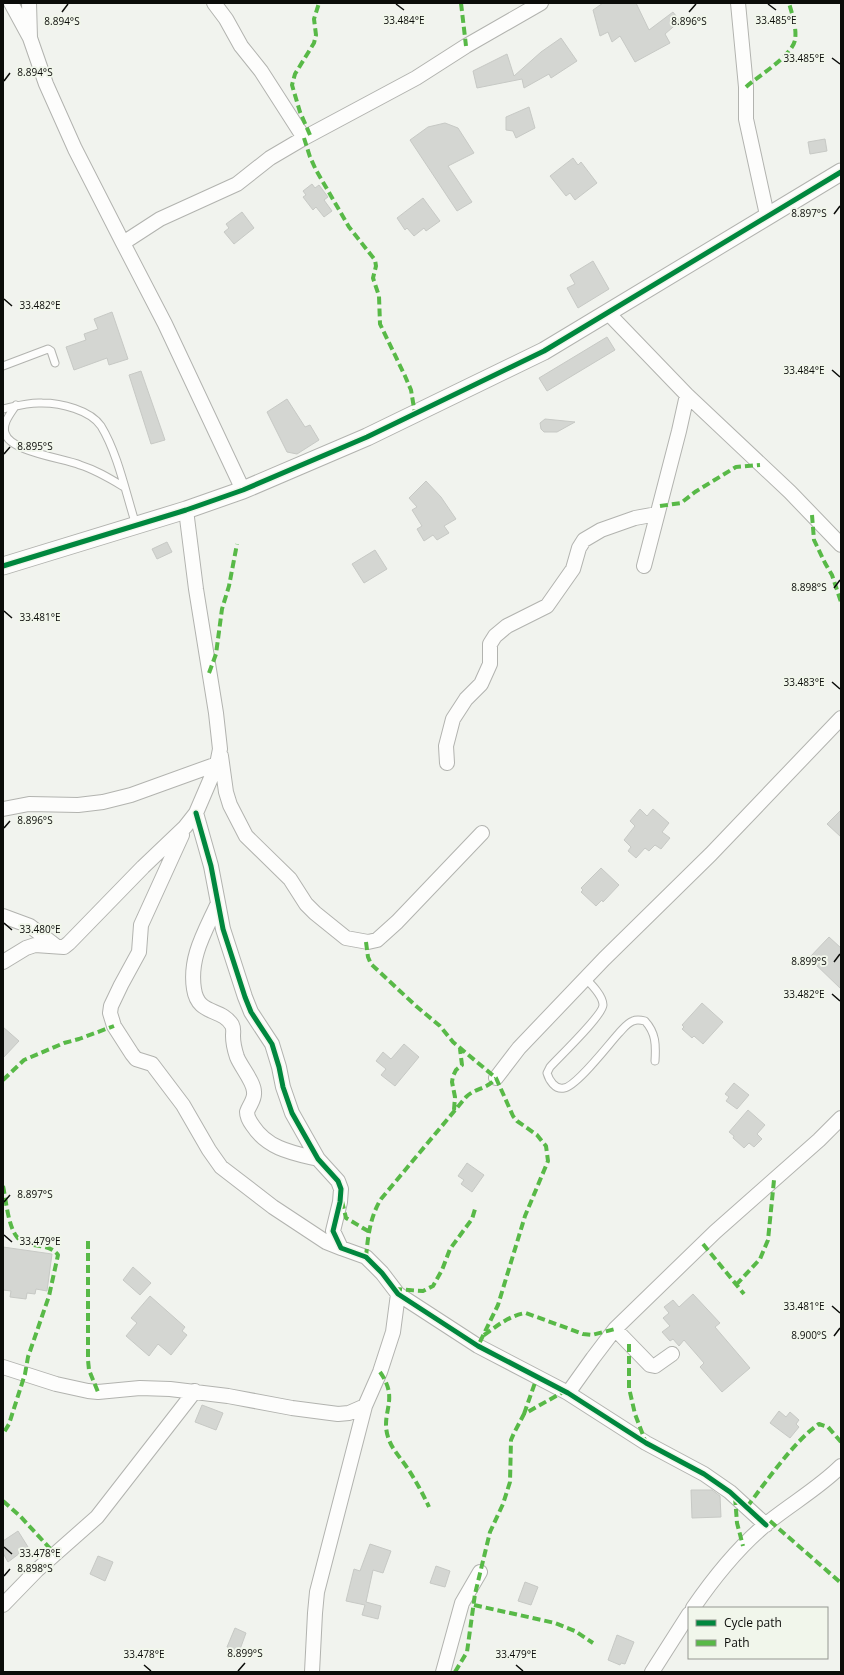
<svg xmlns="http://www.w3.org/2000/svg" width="844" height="1675" font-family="'Open Sans',sans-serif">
<rect width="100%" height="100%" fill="#f1f3ee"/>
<!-- building -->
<path fill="#d4d6d2" stroke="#c7c9c5" d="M603,3H636L649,30L673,12L680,21L665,34L670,43L635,62L620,36L612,42L608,32L600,36L593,10Z
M561,38L577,61L551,78L549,74L524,88L522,79L477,88L473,71L507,54L514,76L541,52Z
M529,107L535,128L516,138L513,131L506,130V117Z
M445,123L458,128L474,153L448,166L472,202L457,211L410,140L428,127Z
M825,139L827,151L810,154L808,142Z
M573,158L578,165L581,162L597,183L575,200L570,193L566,196L550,176Z
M312,184L315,188L319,185L328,197L324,200L332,211L324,217L316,207L313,210L303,197L306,195L303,191Z
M423,198L440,221L426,231L424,228L414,236L407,228L405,230L397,218Z
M242,212L254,228L234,244L224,232L229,228L226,224Z
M593,261L609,289L578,308L567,288L575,284L570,275Z
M112,312L128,359L109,365L107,358L74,370L66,347L86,340L84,334L98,329L94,319Z
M607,337L615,350L547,391L539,378Z
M141,371L165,440L151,444L129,375Z
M287,399L305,427L310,425L319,440L297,454L287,452L267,412Z
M545,419L575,422L557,432H544L541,429L540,423Z
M426,481L441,497L456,519L444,526L449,533L437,540L433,535L424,541L417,529L422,526L412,510L417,507L409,498Z
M167,542L172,552L157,559L152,549Z
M375,550L387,569L364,583L352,564Z
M640,809L647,816L653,809L669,823L662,832L670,838L661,849L655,845L649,851L645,848L636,858L628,851L631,847L624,840L635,826L630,821Z
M841,810V837L827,824Z
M601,868L619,885L603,902L602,900L596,906L581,892L583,890L581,888Z
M829,937L841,948V989L809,958Z
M702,1003L723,1022L703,1044L694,1036L692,1038L682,1029L684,1027L682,1025Z
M3,1027L19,1041L3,1058Z
M404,1044L419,1057L395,1086L381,1075L386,1069L376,1061L383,1052L391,1059Z
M734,1083L749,1095L737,1109L726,1101L729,1097L725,1094Z
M748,1110L765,1125L757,1134L762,1139L754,1147L749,1143L744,1148L733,1138L734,1136L729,1132Z
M467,1163L484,1175L472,1192L461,1184L464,1180L458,1176Z
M3,1247L52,1254L47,1291L36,1289L35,1294L27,1293L26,1299L10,1297L11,1291L3,1290Z
M133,1267L151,1283L140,1295L123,1280Z
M693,1294L720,1323L715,1327L750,1368L722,1392L700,1367L704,1363L684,1340L679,1346L673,1339L670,1341L662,1332L670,1326L663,1318L669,1313L664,1307L673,1300L679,1307Z
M150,1296L185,1327L182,1331L187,1335L171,1355L158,1344L149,1356L126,1336L137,1323L131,1318Z
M202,1405L223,1413L216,1430L195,1422Z
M779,1411L786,1417L790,1412L799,1420L796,1424L799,1427L790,1438L770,1423Z
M691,1490H712L720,1496L721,1517L692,1518Z
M18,1531L28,1547L8,1562L3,1553V1541Z
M370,1544L391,1551L383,1573L373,1570L366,1602L381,1606L378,1619L362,1615L365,1605L346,1601L354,1569L360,1571Z
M98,1556L113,1562L105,1581L90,1574Z
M436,1566L450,1571L445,1587L430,1583Z
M525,1582L538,1587L531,1605L518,1601Z
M235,1628L246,1633L239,1652L227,1647Z
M617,1635L634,1642L625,1664L621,1663L620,1665L608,1660Z"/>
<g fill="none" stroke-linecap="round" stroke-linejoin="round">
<defs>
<path id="service" d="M3,366L48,349L51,351L55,363
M16,405C11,413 2,423 5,433C10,452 63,458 80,465C96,470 109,478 124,487
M3,409C16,406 29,402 42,403C61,403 90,410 101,426C118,454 126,494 136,525
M586,979C592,985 603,996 603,1005C603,1015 559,1057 550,1067L547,1073C549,1080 555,1090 564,1088C577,1086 608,1045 619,1033C623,1029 627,1023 633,1021C637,1019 641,1020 645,1021C656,1033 656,1045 655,1061"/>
<path id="minor" d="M11,3L30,38L46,84L75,149L123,243
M29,3L30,38
M214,3L226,19L241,46L261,71L304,138
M738,3L746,87V119L767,215
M608,313L687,395L790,492L841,545
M243,490L165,324L123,243L160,219L237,184L270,158L304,138L416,78L466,46L541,3
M644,566L679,431L687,395
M221,756L226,792L230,805L246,836L290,879L306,904L315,913L346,938L368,942L377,940L397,922L482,833
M447,763L446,746L453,719L466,699L481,684L490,664V644L495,636L507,626L547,606L573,569L579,548L584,540L601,530L635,518L657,514
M3,809L29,804L78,805L103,802L131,795L217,764
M196,813L211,866L223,929L245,997L251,1012L272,1044L279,1067L283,1087L292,1113L318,1159L338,1181L341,1189L340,1202L333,1231L341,1248L366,1257L382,1273L398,1294L478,1346L568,1393L646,1443L704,1474L730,1492L766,1525
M182,835L141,925L139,952L121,985L111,1006L110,1013L114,1026L132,1054L136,1059L152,1064L183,1105L209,1150L221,1167L273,1207L326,1242L341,1248
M218,903C205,932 189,957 194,989C198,1016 221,1007 232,1025C234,1029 233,1032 233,1036C233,1042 235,1051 237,1057C241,1067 254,1082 254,1092C255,1100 249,1105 247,1112C247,1117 250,1122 253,1126C268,1149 293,1153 318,1159
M3,916L30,926L56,946
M3,962L26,948L35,945L64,947L69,943L143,867L185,827L196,813L217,764L220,749L216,713L196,589L186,510
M496,1078L519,1048L604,959L711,854L841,718
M615,1329L650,1365L655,1366L672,1354
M3,1367L56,1384L88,1391L98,1392L140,1388L170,1389L228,1396L292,1408L338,1414L349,1413L365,1406
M568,1393L593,1358L615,1329L715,1232L819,1140L841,1118
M3,1605L37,1570L97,1517L195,1391
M693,1608C715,1576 740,1545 770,1521C794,1502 820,1487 841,1466
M312,1672L315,1613L317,1592L365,1406L380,1372L393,1332L398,1294
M443,1672L462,1603L480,1572
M652,1672L689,1614"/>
<path id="tertiary" d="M3,566L186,510L243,490L367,437L544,351L841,172"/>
</defs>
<!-- service casing -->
<use href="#service" stroke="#b2b3af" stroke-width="9"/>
<!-- minor casing -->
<use href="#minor" stroke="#b2b3af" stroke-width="16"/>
<!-- tertiary casing -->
<use href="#tertiary" stroke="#b2b3af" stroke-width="19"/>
<!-- service -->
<use href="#service" stroke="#fdfdfc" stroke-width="7"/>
<!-- minor -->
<use href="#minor" stroke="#fdfdfc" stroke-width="14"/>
<!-- tertiary -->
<use href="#tertiary" stroke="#fdfdfc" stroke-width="17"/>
<!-- quiet -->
<path stroke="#58b947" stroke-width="4" stroke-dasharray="8 4" stroke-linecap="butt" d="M461,3L466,46
M746,87C758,76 792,56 795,40C797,28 792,14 789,3
M310,135L300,112L292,85L295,74L314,43L316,35L314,19L319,3
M304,138L310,157L316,170L349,227L375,260L376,266L373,278L379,296L380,324L405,376L411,390L415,414
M660,506L681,503L695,492L736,467L760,465
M812,515L814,540L825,563L832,575L841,602
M209,673L216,654L222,609L229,586L237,544
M366,942L368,957L371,964L416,1006L440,1026L453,1042L496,1078L513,1116L517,1121L537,1135L541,1140L546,1146L548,1161L525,1216L498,1305L478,1346
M3,1080L24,1060L64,1043L79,1039L114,1026
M454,1110L455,1097L452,1082L453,1076L456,1070L462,1065L460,1049
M3,1186C6,1200 8,1226 17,1237C27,1250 48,1241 58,1255L49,1296L28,1357L25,1374L9,1424L3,1434
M342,1201L346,1218L368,1231
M88,1241V1360L89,1370L98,1392
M703,1244L744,1294
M366,1257C368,1236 370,1217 381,1199L466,1097C475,1088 488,1089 496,1078
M736,1285L760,1259L768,1240L774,1180
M394,1289L423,1291L433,1286L442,1270L450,1249L472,1219L476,1206
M484,1335C497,1326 510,1315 526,1313L583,1334L592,1335L615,1329
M629,1344V1388L635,1414L646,1443
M380,1372C400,1400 380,1412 388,1437C392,1450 401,1458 408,1469C416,1481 423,1494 429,1507
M524,1414L537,1377
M735,1497L737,1523L743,1546
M3,1501L20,1516L56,1555
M747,1507C765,1483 795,1440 819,1424L828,1427L841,1442
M770,1521L841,1583
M474,1605L555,1623L575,1631L593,1643
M455,1672L467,1652L475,1594L490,1532L503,1504L510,1482L511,1440L514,1433L524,1414L565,1391"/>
<defs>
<path id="cycleway" d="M3,566L186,510L243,490L367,437L544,351L841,172
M196,813L211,866L223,929L245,997L251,1012L272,1044L279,1067L283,1087L292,1113L318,1159L338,1181L341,1189L340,1202L333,1231L341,1248L366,1257L382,1273L398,1294L478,1346L568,1393L646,1443L704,1474L730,1492L766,1525"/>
</defs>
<!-- cycleway casing -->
<use href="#cycleway" stroke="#f1f6eb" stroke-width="8"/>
<!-- cycleway -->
<use href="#cycleway" stroke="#00873e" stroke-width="5"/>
</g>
<!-- ticks -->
<path fill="none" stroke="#0b0c09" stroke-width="1.5" d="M396,4L404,10M768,4L776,10M62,12L68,4M689,12L696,4M832,58L840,64M4,81L10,73M834,214L840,206M4,299L12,306M832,370L840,377M4,454L10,447M834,588L840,580M4,611L12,618M832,682L840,689M4,828L10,821M4,923L12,930M834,962L840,954M832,994L840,1001M4,1202L10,1195M4,1235L12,1242M832,1306L840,1313M834,1336L840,1328M4,1547L12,1554M4,1576L10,1569M144,1665L151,1671M516,1665L523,1671M238,1671L245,1663"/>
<g font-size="10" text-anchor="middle" fill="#0b0c09" stroke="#f1f6eb" stroke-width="4" stroke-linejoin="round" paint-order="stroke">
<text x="776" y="24">33.485°E</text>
<text x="404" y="24">33.484°E</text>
<text x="62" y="25">8.894°S</text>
<text x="689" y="25">8.896°S</text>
<text x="804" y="62">33.485°E</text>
<text x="35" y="76">8.894°S</text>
<text x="809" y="217">8.897°S</text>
<text x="40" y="309">33.482°E</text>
<text x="804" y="374">33.484°E</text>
<text x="35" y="450">8.895°S</text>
<text x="809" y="591">8.898°S</text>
<text x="40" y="621">33.481°E</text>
<text x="804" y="686">33.483°E</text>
<text x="35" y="824">8.896°S</text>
<text x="40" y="933">33.480°E</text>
<text x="809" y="965">8.899°S</text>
<text x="804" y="998">33.482°E</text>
<text x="35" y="1198">8.897°S</text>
<text x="40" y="1245">33.479°E</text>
<text x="804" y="1310">33.481°E</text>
<text x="809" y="1339">8.900°S</text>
<text x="40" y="1557">33.478°E</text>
<text x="35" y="1572">8.898°S</text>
<text x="245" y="1657">8.899°S</text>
<text x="144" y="1658">33.478°E</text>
<text x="516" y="1658">33.479°E</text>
</g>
<!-- border -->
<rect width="844" height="1675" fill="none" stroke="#0b0c09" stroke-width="8"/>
<!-- legend -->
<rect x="688" y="1607" width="140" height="52" fill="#f1f6eb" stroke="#959891"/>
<rect x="696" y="1620" width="20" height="6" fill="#00873e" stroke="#959891"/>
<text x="724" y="1627" font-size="12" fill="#0b0c09">Cycle path</text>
<rect x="696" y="1640" width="20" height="6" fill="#58b947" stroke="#959891"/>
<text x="724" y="1647" font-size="12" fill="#0b0c09">Path</text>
</svg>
